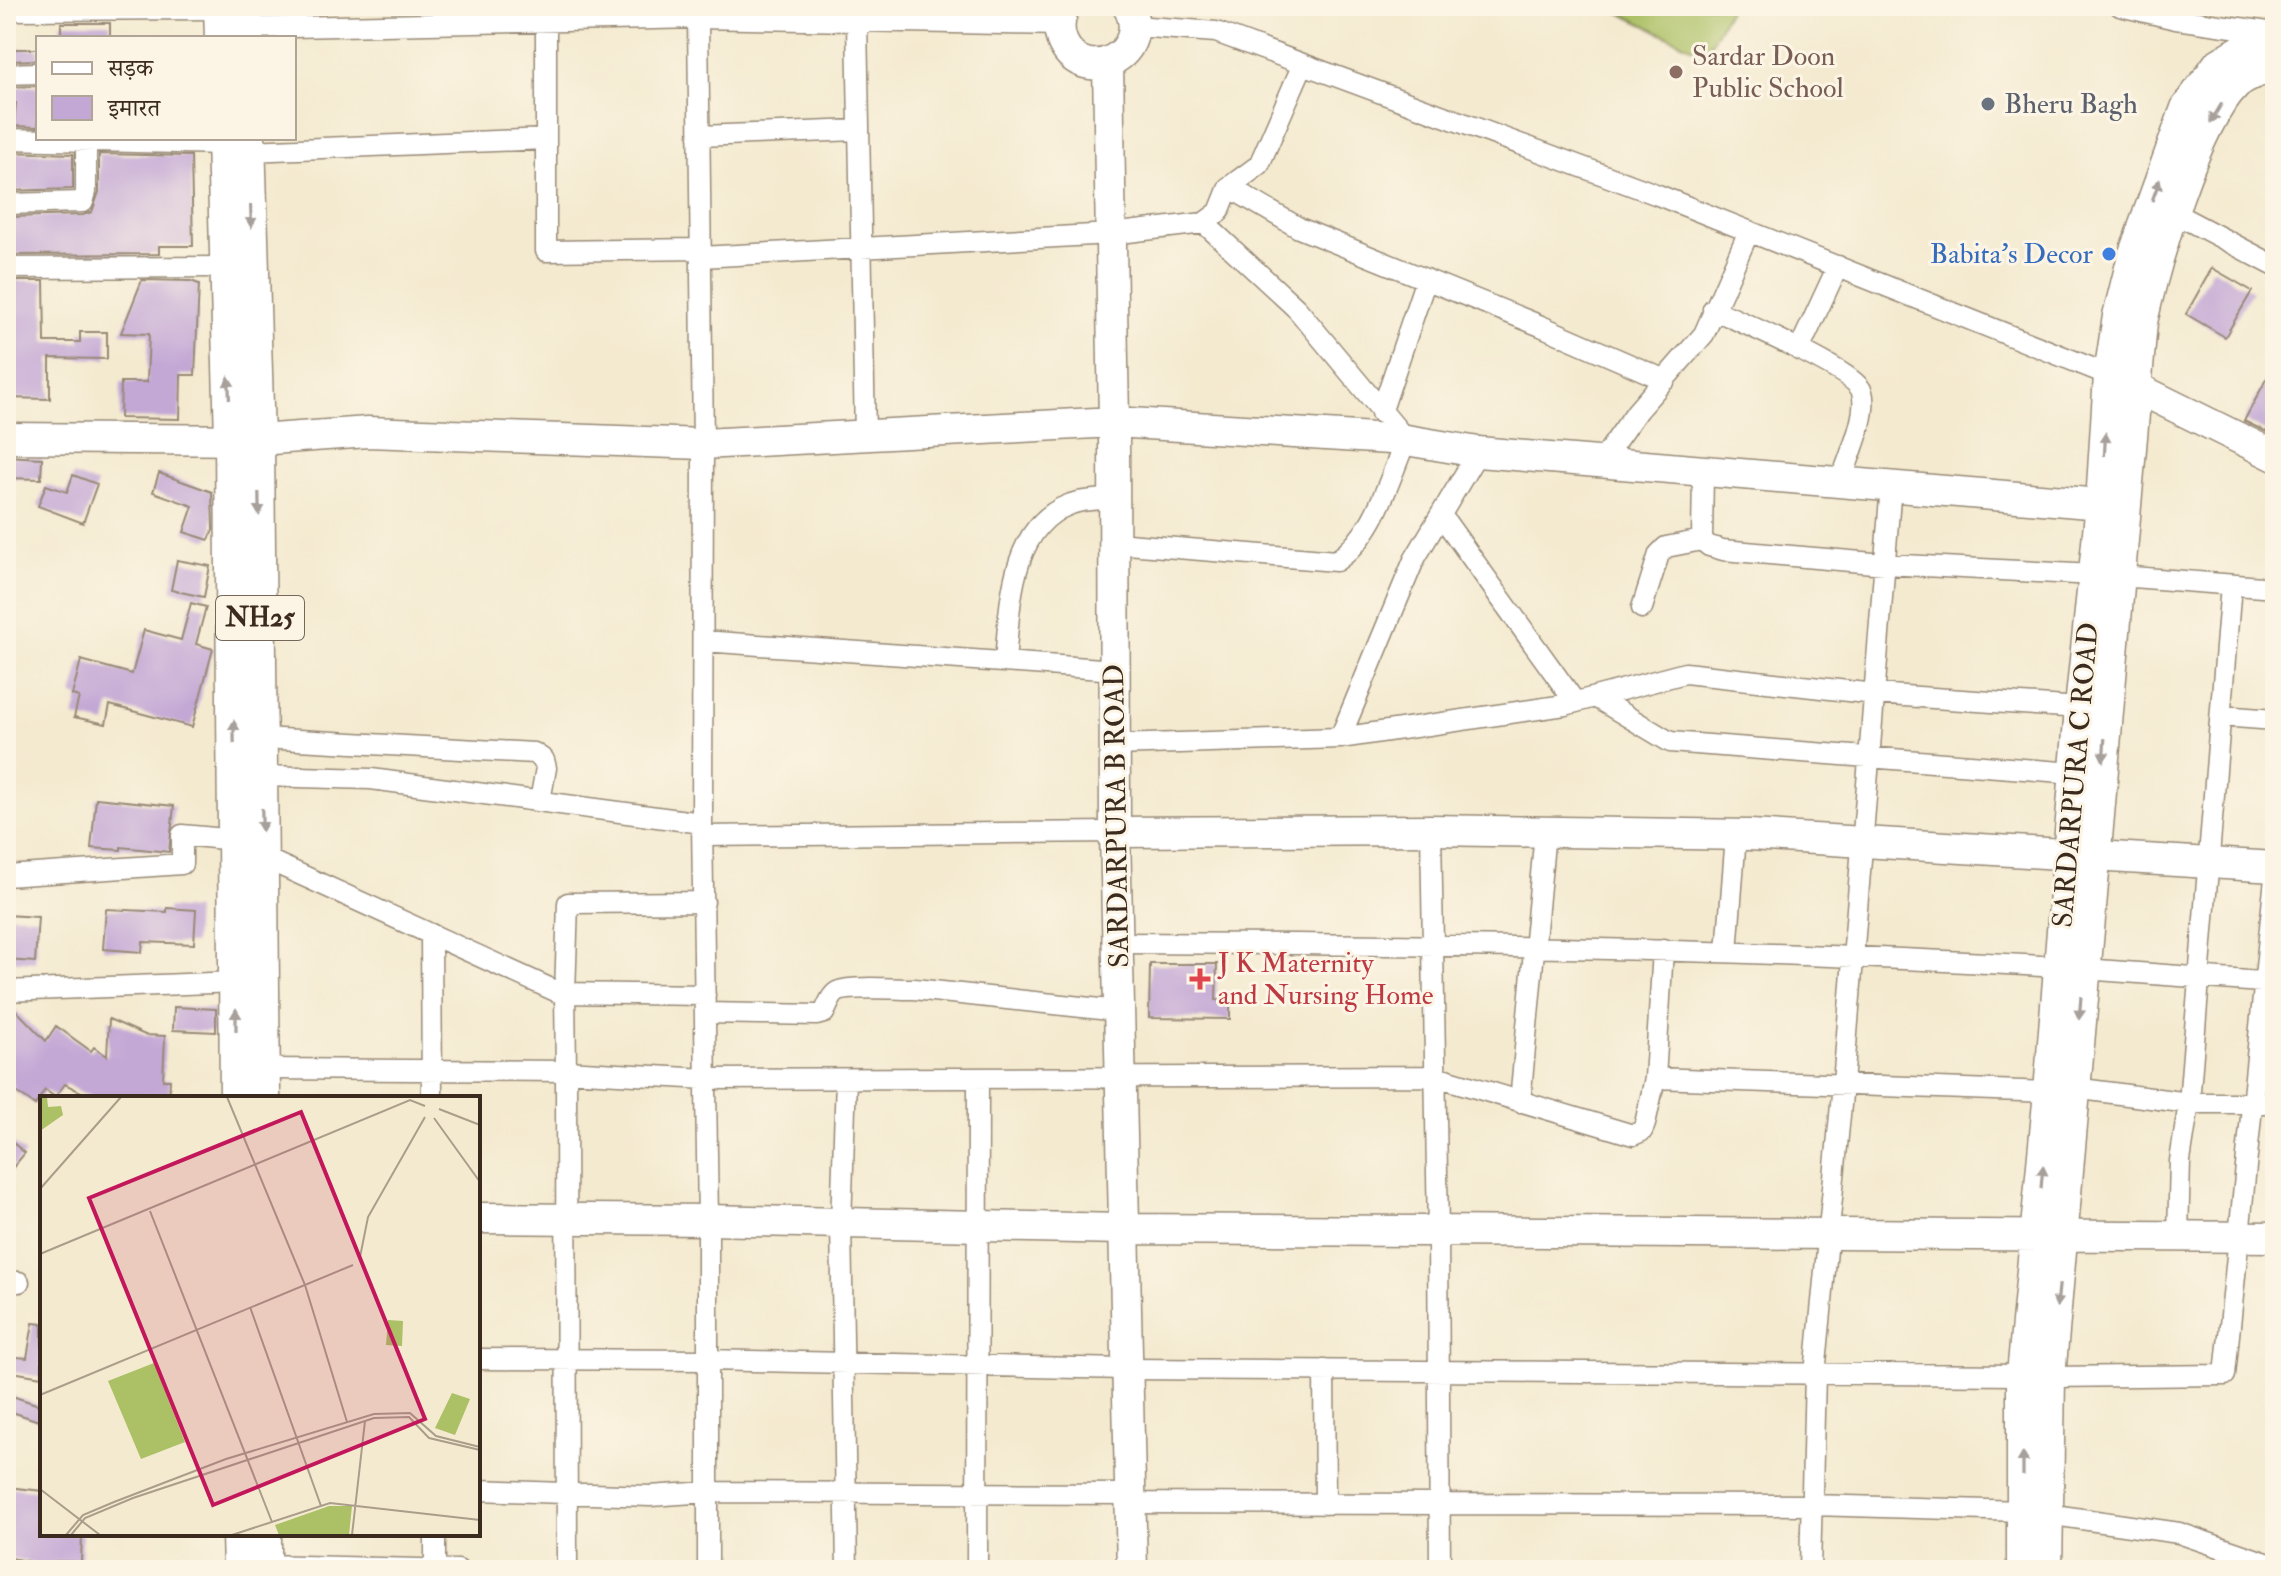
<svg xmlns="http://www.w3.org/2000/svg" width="2281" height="1576" font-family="'IM FELL Double Pica','Noto Serif Devanagari',serif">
<rect width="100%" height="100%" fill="#fcf5e5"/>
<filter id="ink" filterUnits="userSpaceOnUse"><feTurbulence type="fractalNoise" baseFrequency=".0125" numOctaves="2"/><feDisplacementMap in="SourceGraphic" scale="16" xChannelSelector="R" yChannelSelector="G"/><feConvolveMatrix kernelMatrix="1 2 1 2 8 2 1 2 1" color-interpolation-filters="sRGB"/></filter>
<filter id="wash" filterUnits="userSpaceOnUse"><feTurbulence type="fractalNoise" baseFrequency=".006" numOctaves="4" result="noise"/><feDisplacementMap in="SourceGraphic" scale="32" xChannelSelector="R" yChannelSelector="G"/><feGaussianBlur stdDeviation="1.8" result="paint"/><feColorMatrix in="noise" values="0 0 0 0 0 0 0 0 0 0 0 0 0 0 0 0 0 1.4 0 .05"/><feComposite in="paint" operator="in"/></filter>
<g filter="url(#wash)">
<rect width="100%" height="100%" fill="#f4ead0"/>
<!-- green -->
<path fill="#acc065" stroke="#747542" stroke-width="2" d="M1605,6H1731L1705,54Z"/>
<g id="blocks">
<!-- building -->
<path fill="#c3a7d5" d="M61,23H110V38H61Z
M6,49H38V60L6,61Z
M38,86V127L14,126L16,103H6V87Z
M6,152L73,154V189L6,191Z
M99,154L191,156L193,246H159V254L6,255V217L83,215L92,212L99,192Z
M2212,268L2252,291L2225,337L2186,314Z
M142,280L191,281L199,284L195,375H181L180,419L120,418L121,382H147L149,334L121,333Z
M12,281H44L45,342H80V332H107V359L50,358V399L6,398V288H12Z
M2275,363V436L2244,421Z
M6,456L42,458L41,479L6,478Z
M159,473L212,492L213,530L209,540L184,532L193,506L153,492Z
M73,475L97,484L83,523L38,506L46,485L67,492Z
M177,560L210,566L204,597L171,590Z
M191,603L206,607L196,644L213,649L192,727L110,705L106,724L74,717L79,697L72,695L81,660L132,674L144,630L181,640Z
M96,798L174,806L169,852L121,847V850L91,848Z
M167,908L196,910L194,944L143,942L142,952L103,949L106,909L167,912Z
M6,915L38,917L35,962L6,960Z
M1150,964H1217L1216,1000L1230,1001V1019L1149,1018Z
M6,1004H10L46,1041L56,1026L91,1051L94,1047L107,1056L109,1019L145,1035L165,1036L163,1080H170L169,1098H93L65,1084L55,1097L45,1090L35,1105L12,1089L14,1086L6,1077Z
M174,1007L216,1009V1032L173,1030Z
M6,1137L25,1153L6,1176Z
M33,1323L42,1324V1377L6,1371V1356L27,1358Z
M6,1394L42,1406V1422L6,1410Z
M8,1487L42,1491V1534H82L81,1562L56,1561L55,1567L6,1557Z"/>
</g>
</g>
<g filter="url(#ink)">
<use href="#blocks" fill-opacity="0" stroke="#988a77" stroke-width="2"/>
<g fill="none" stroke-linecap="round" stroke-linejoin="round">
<defs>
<path id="street" d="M546,6V251L701,249
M2120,6L2176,19L2275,33
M6,10L220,9
M698,18L703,444L702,823L708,1220V1570
M857,22L865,436
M1134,26L1216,32L1658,195L2109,375
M247,28L698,18L1059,25
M6,74L38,73
M699,136L858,130
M6,139L223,144
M249,151L546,139
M1229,187L1259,165L1303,64
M6,204L83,202L86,192V140
M2174,213L2275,266
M1204,223L1219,212L1229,187L1299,228L1541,326L1665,380
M701,257L1111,234L1204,223L1297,309L1406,440C1388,481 1375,536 1336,561L1115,543
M6,268L224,267
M1713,309C1738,321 1856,371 1862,392C1869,415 1848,458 1841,481
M1799,350L1838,266
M1381,413L1426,279
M1601,462L1637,411L1704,334L1749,231
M1703,470L1702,540L1709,546L1723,550L1885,564L2094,575
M1441,515L1575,702
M2119,576L2275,588
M1642,608L1659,554L1666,547L1702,540
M703,641L1116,670
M1005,662C1010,609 1009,526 1071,504C1084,499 1101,500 1114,498
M1595,697L1670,742L2075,773
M2221,716L2275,720
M262,738L534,753L544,760L546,768L540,801
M1340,738L1414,560L1478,452
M1116,745L1340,738L1565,705L1685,673L1875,694L2080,708
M262,776L371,779L702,823
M1431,830L1438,1231L1440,1570
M703,836L1115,832
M262,857L560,993L705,995
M6,876L182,864V835L236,840
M431,934L432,1098
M1118,943C1432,944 1745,949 2059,967
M1727,952L1736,835
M2084,969L2275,983
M6,991L236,982
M705,1013L817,1015L824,1013C828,1006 831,994 839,991C851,986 898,989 914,989L1119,1011
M264,1069L566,1071L565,993L568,903L704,902
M1655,1078L2049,1092
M846,1079L841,1223L847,1570
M2074,1088L2189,1103H2275
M1520,1102L1545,832
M2178,1236L2180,1161L2189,1103L2231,585
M6,1282H19
M478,1359L708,1360L1126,1369L2022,1375
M1324,1370L1325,1504
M2050,1377L2225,1375L2275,878
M478,1490L650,1496L708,1492L1130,1494
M1130,1503L1812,1505L2023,1511
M2047,1514L2179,1533L2275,1566
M435,1534V1570
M265,1565L458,1570
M567,1570L566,1071L706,1079L1436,1076L1633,1135L1642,1131L1645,1124L1655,1078L1663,950
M977,1570L978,1078
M1810,1570L1815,1374L1843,1084L1891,485"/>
<path id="secondary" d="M1065,6C1059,18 1057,30 1063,43C1085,89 1154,53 1128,6
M1108,63L1114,422L1115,832L1132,1570
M2119,379L2275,456
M6,438L258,440L368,432L703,444L1114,422L1406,440L1478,452L2101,504
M1115,832L1431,830L1750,835L2275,867
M478,1218L708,1220L1122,1229L2275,1237
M2022,1570V1375L2049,1092L2080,708L2101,504L2109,375L2118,316L2133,256L2186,108L2218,64L2246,47L2275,39
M2047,1570L2050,1377L2142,322C2155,263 2194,126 2236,84C2247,74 2261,71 2275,67"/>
<path id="primary" d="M220,6L221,38
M246,6L247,38
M223,138L231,439L236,1098
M249,138L258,440L264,1098
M238,1534L239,1570
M265,1534V1570"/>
</defs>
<!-- street casing -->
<use href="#street" stroke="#988a77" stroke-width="23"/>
<!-- secondary casing -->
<use href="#secondary" stroke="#988a77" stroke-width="33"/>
<!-- primary casing -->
<use href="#primary" stroke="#988a77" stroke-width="35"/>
<!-- street -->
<use href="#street" stroke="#fff" stroke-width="20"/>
<!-- secondary -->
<use href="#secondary" stroke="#fff" stroke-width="30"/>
<!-- primary -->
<use href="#primary" stroke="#fff" stroke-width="32"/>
</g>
<!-- one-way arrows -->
<defs><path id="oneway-solid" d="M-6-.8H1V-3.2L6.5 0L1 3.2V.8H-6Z" transform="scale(2)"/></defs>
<g fill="#a79f9a">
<use href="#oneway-solid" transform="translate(2216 113) rotate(121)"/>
<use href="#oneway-solid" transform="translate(2156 190) rotate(-70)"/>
<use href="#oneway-solid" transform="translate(251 216) rotate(88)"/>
<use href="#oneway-solid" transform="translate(229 388) rotate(-92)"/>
<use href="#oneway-solid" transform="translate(2105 444) rotate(-87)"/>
<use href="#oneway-solid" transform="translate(259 504) rotate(89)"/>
<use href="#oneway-solid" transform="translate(234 732) rotate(-91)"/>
<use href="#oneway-solid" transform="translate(2104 750) rotate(94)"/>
<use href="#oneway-solid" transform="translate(262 820) rotate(89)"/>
<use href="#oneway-solid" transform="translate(2080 1008) rotate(95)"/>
<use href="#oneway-solid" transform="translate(236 1020) rotate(-90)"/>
<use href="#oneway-solid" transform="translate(2042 1177) rotate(-85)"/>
<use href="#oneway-solid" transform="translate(2058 1296) rotate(96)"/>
<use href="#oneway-solid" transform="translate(2023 1464) rotate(-90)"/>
</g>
</g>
<!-- markers -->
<circle fill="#8d6e63" stroke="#fcf5e5" stroke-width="3" cx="1676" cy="72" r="8"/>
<circle fill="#6b7280" stroke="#fcf5e5" stroke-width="3" cx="1988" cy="104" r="8"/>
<circle fill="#3f7fe0" stroke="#fcf5e5" stroke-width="3" cx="2109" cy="254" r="8"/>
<path fill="#e0444e" stroke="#fcf5e5" stroke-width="3" d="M1196 967h8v8h8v8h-8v8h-8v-8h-8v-8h8z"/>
<g text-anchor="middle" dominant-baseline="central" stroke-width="6" stroke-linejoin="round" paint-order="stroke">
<!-- shield labels -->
<rect fill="#fcf5e5" stroke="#75675a" stroke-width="2" x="216" y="596" width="88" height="44" rx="6"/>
<g font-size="26" font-weight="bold" fill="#3b2a1e">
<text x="260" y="618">NH25</text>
</g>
<!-- education labels -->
<g font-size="28" fill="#785e54" stroke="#fcf5e5" text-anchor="start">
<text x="1692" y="56">Sardar Doon<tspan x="1692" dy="32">Public School</tspan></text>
</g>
<!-- worship labels -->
<g font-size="28" fill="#5b616d" stroke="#fcf5e5" text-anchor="start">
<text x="2004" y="104">Bheru Bagh</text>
</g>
<!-- shop labels -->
<g font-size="28" fill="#366cbe" stroke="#fcf5e5" text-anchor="end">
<text x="2093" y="254">Babita's Decor</text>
</g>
<!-- street labels -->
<g font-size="28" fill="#3b2a1e" stroke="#fcf5e5">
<text transform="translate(2076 775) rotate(-85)">SARDARPURA C ROAD</text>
<text transform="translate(1117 816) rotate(-91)">SARDARPURA B ROAD</text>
</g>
<!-- health labels -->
<g font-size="28" fill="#be3a42" stroke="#fcf5e5" text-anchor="start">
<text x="1218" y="963">J K Maternity<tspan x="1218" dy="32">and Nursing Home</tspan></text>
</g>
</g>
<!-- overview -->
<g transform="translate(40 1096)">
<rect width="440" height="440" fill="#f4ead0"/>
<path d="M0,1H7L8,11L21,10L23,19L0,35ZM348,224L363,225L362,250L346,249ZM114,267L145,346L101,363L68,285ZM412,297L430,303L415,339L395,332ZM289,410H312L309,439H239L235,429Z" fill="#acc065"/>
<path fill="none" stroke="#aa9d89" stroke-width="2" d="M187,1L265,189L307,326M399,13L440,29M394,22L440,86M0,93L81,1M110,115L232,426M0,158L370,4L385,10M320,161L328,121L385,21M210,211L281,410M0,299L313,169M0,393L60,439M26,439L43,419L74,406L186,363L334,318L370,317L396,340L440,351M31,439L45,422L93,402L334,322L369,321L389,342L440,354M192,439L290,407L440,424M312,439L325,325"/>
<path fill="#c2185b" fill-opacity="0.15" stroke="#c2185b" stroke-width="4" d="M261,16L385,323L173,409L49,102Z"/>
<rect width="440" height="440" fill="none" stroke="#3b2a1e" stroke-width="4"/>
</g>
<!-- margin -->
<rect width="2281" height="1576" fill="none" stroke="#fcf5e5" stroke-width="32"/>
<!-- legend -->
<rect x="36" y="36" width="260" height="104" fill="#fcf5e5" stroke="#afa495" stroke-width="2"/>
<rect x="52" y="62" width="40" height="12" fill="#ffffff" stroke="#afa495" stroke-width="2"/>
<text x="108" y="76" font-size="24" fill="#3b2a1e">सड़क</text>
<rect x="52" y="96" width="40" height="24" fill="#c3a7d5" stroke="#afa495" stroke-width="2"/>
<text x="108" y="116" font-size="24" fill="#3b2a1e">इमारत</text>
</svg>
